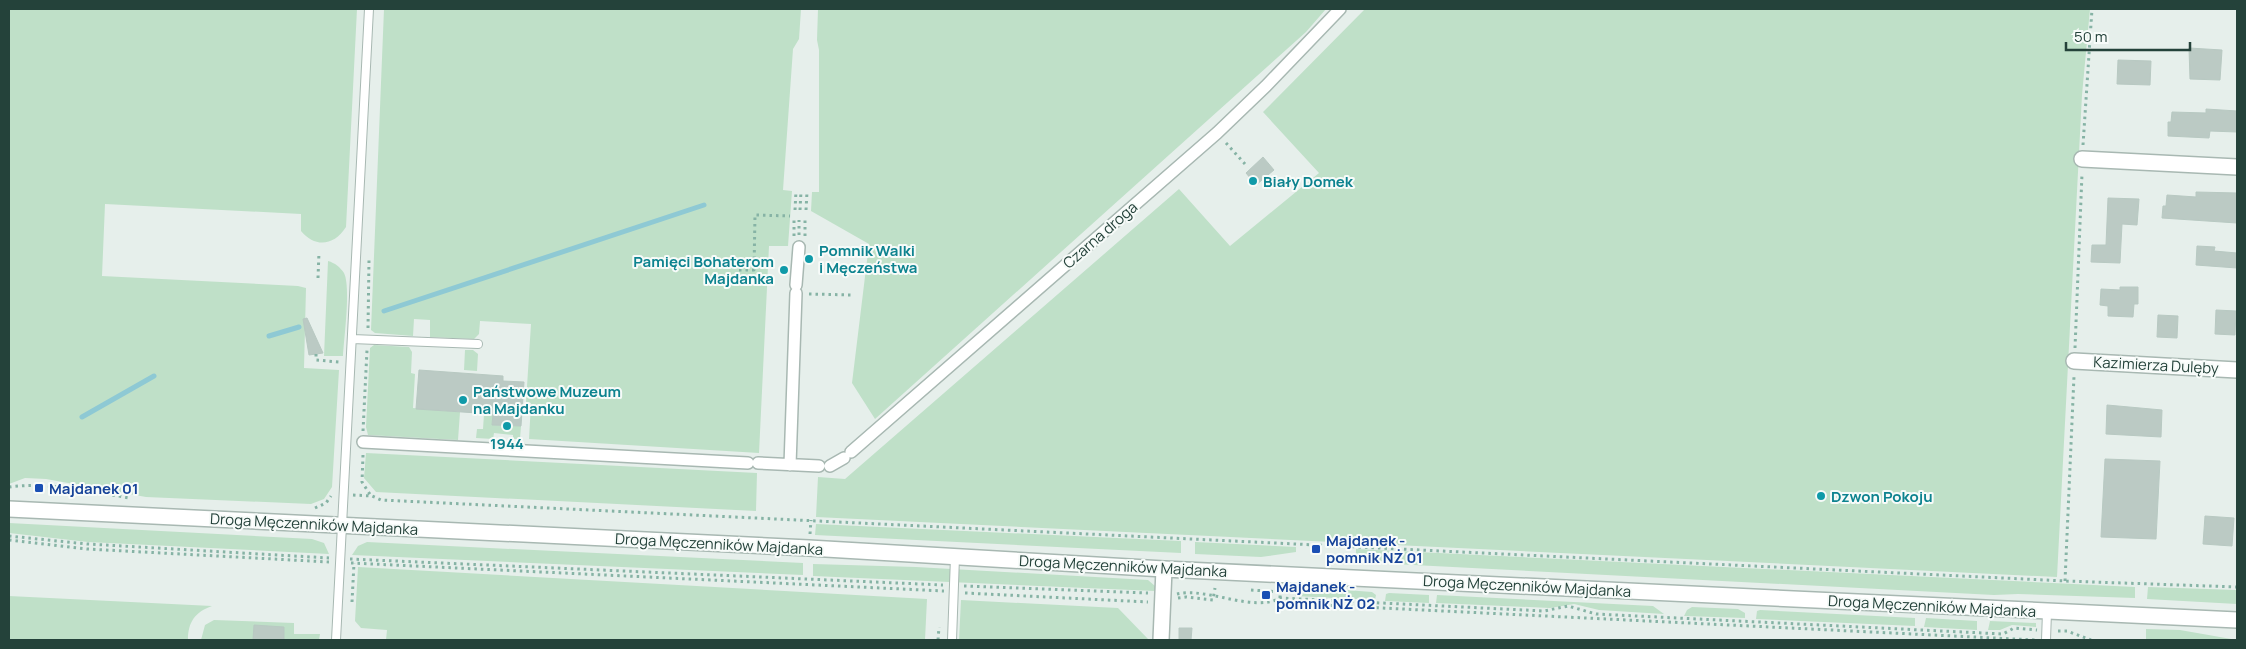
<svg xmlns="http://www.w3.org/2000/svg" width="2246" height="649" font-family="Manrope,sans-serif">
<rect width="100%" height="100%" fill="#e6efeb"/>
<!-- green -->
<path fill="#bfe0c8" d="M9,9H357L346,227C334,246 315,248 301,231V214L105,204L102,276L298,286L306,288L304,368L339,370L332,487L324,499L311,504L146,497L46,479L25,478L9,484Z
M384,9H801L799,39L793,49L783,190L792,191L788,246H769L759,453L529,439L531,403L526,402L531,324L480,321L479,334L474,339L430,337V320L414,319L413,336L375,333L371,330Z
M818,9H1326L1306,32L875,419L852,383L869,244L811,211L812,192H819V50L817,40Z
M1365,9H2090L2082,95L2057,577L816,517L818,477L845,479L1179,189L1230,246L1319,173L1263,112Z
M328,261C335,263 340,267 344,273C351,287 344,338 343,356H324Z
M374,345L409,347L412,352L411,373L415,374L413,408L460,412L458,440L368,435L366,427L370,348Z
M465,350H473L478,354L477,371L464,370Z
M484,414H493L492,425L521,426L520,439H513V435L494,433L493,439L476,438L477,429H483Z
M366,453L757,473L756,511L376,492L364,478Z
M9,523L312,539L324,543L329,554L88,542L9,533Z
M816,524L1181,541V553L815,535Z
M367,542L803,563V575L352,555L358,546Z
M1195,542L1296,547V552L1261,557L1195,554Z
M1356,549L2135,587V598L2018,594L1994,595L1394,564L1356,555Z
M813,564L916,567L1148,580L1155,586V591L813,576Z
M358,567L927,599L925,640H386L387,630L361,628L355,621Z
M2148,587L2237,590V604L2147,599Z
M1333,589L1372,592L1376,595L1375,600L1295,596V594Z
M1389,593L1429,595V603L1385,601L1386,594Z
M1437,595L1653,606L1664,614L1599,610L1574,604L1550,608L1436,603Z
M9,596L212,606C195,612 188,622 188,640H9Z
M961,600L1118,608L1149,640H959Z
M1692,607L1738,609L1745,613V618L1684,616L1687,610Z
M1760,610L1915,618V626L1756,619L1757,611Z
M1926,618L1977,621V630L1924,627Z
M214,620L294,623V634H320L319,640H201L205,625Z
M1990,621L2036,623V627L2012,625L2000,630H1988Z
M2146,629L2180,630L2237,640H2146Z"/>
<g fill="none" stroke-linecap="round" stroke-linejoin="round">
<!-- stream -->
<path stroke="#8ec9d4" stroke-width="5" d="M384,311L704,205
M269,336L299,327
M82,417L154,376"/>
</g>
<!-- building -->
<path fill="#bbcac4" stroke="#b8c9c2" d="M2189,48L2222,50L2220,80L2190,79Z
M2118,60L2151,61L2150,85L2117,84Z
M2206,109L2237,111V132L2210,131L2209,138L2168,136V122H2171L2172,112L2206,113Z
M1263,157L1274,170L1256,185L1246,173Z
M2196,192L2237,193V223L2162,218L2163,206H2166L2167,195L2196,197Z
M2108,198L2139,199L2137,225L2122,224L2120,263L2091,262L2092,245H2106Z
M2197,246L2215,247L2214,251L2237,253V268L2196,265Z
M2120,287H2138V304H2134L2133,317L2108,316V306L2100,305L2101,289L2120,290Z
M2216,310L2236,311L2235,335L2215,334Z
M2158,315L2178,316L2177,338L2157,337Z
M307,318L323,353L309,355L303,319Z
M419,370L503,376V381L524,382L521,426L492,425L493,414L416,409Z
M2107,405L2162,410L2161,437L2106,434Z
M2105,459L2160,461L2156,539L2101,537Z
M2205,516L2234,518L2232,546L2203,544Z
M254,625L284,627V640H253Z
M1179,628H1192L1191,640H1179Z"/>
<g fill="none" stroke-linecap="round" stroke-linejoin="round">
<defs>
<path id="service" d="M352,339L478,344
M336,640L369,9
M952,640L955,557
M2046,640L2047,612"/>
<path id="pedestrian" d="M796,285L799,247
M363,442L748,463
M851,452L1217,133L1266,86L1340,9
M758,463L819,466
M790,465L796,293
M830,466L844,458"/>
<path id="minor" d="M2082,159L2237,167
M2074,361L2237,370
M1161,640L1164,569"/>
<path id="tertiary" d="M9,509L809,548L1164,569L2237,620"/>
</defs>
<!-- service casing -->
<use href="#service" stroke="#a8b8b2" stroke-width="10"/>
<!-- pedestrian casing -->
<use href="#pedestrian" stroke="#a8b8b2" stroke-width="14"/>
<!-- minor casing -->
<use href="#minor" stroke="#a8b8b2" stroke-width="18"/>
<!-- tertiary casing -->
<use href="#tertiary" stroke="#a8b8b2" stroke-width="18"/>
<!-- path -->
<path stroke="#86b3a5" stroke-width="3" stroke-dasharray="2.5 4" stroke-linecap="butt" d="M1226,143L1245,164
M2083,145L2092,9
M795,210L796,191
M800,210L801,191
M806,210L807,192
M799,235V220
M794,236V220
M805,236V220
M739,270H754L755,215L790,216
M318,278L319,252
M809,294L852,295
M368,328L369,260
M2075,348L2082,174
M316,354V360L339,362
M363,431L367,350
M363,455L362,482L371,496
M9,487C48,482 90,491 129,498
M353,495L372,496L381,500L2065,581L2237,587
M315,508L326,503L331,496
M810,534L811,520
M9,536L87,544L329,558
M9,540L87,549L329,562
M350,559L943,585
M351,563L944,591
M2065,581L2074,376
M964,586L1148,593
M1251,590L1280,592V603L2035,640
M965,593L1148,602
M1177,594C1207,587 1254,613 1280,598L1544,611L1568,606L1596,614L2003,634L2014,628L2037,630
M1178,598L1186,597L1213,600L1215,588
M352,602L354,563
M2058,631H2067L2091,640
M938,640L939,627"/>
<!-- service -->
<use href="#service" stroke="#fff" stroke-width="8"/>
<!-- pedestrian -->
<use href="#pedestrian" stroke="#fff" stroke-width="11"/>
<!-- minor -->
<use href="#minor" stroke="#fff" stroke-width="15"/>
<!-- tertiary -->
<use href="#tertiary" stroke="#fff" stroke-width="15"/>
</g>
<!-- markers -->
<g fill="#0f9aa8" stroke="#f7fbf9" stroke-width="2">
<circle cx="1253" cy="181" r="5"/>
<circle cx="809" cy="259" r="5"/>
<circle cx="784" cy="270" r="5"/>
<circle cx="463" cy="400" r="5"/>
<circle cx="507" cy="426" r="5"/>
<circle cx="1821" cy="496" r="5"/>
</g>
<g fill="#1a4fb4" stroke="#f7fbf9" stroke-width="2">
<rect x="34" y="483" width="10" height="10" rx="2.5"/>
<rect x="1311" y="544" width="10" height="10" rx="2.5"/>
<rect x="1261" y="590" width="10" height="10" rx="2.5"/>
</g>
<g text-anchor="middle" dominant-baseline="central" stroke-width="4" stroke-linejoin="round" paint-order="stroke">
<!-- culture labels -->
<g font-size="15" font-weight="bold" fill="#0d838f" stroke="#f7fbf9" text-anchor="start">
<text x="1263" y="181">Biały Domek</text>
<text x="819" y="250">Pomnik Walki<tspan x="819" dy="17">i Męczeństwa</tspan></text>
<text x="774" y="261" text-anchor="end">Pamięci Bohaterom<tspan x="774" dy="17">Majdanka</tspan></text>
<text x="473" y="391">Państwowe Muzeum<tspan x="473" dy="17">na Majdanku</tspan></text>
<text x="507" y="443" text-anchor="middle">1944</text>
<text x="1831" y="496">Dzwon Pokoju</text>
</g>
<!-- street labels -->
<g font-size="15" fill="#24423a" stroke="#f7fbf9">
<text transform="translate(1100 235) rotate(-41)">Czarna droga</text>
<text transform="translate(2156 365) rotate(3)">Kazimierza Dulęby</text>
<text transform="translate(314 524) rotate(3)">Droga Męczenników Majdanka</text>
<text transform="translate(719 544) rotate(3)">Droga Męczenników Majdanka</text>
<text transform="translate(1123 566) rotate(3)">Droga Męczenników Majdanka</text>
<text transform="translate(1527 586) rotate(3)">Droga Męczenników Majdanka</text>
<text transform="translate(1932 606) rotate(3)">Droga Męczenników Majdanka</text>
</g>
<!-- transit labels -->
<g font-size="15" font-weight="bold" fill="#164399" stroke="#f7fbf9" text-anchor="start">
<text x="49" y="488">Majdanek 01</text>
<text x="1326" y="540">Majdanek -<tspan x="1326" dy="17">pomnik NŻ 01</tspan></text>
<text x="1276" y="586">Majdanek -<tspan x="1276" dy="17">pomnik NŻ 02</tspan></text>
</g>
</g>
<!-- border -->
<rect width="2246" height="649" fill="none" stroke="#24423a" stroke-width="20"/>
<!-- scale -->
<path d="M2066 42v8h124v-8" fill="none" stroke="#24423a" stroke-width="2.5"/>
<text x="2074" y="42" font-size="15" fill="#24423a" stroke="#f7fbf9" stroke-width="4" paint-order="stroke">50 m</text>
</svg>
